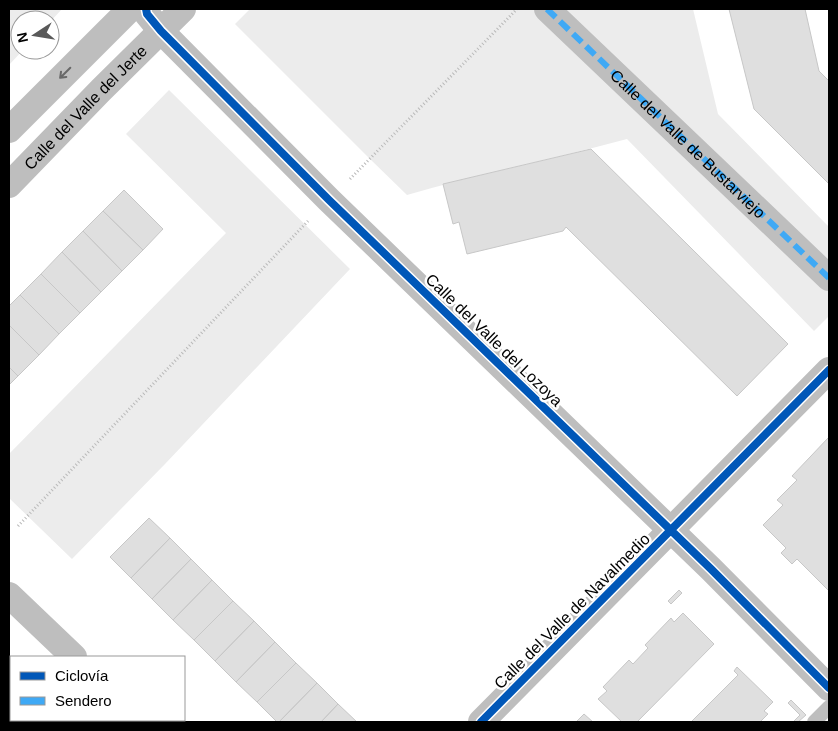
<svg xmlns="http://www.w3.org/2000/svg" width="838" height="731" font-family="Arial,sans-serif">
<rect width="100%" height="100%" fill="#fff"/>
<!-- green -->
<path fill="#ececec" d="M9,9H62L50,22V20H20V50H23L9,65Z
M250,9H693L718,114L829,227V316L814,331L627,139C554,159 480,174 407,195L370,159L235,24Z
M169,90L350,269L165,464L72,559L9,498V454L226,233L126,134Z
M9,687L11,689V720H43L45,722H9Z"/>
<!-- building -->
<path fill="#dfdfdf" stroke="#c7c7c7" d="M729,9H805L819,71L829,81V184L754,109Z
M591,149L788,344L737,396L566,227L563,231L467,254L459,222L453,224L443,184Z
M124,190L163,229L143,250L103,211Z
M103,211L143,250L122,271L83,231Z
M83,231L122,271L101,292L62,252Z
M62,252L101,292L80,313L41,274Z
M41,274L80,313L59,334L20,295Z
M20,295L59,334L39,355L9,325V306Z
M9,325L39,355L18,376L9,367Z
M9,367L18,376L9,385Z
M829,437V591L797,559L792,564L781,553L786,548L763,525L783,505L777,500L797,480L792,476Z
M149,518L170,538L131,578L110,557Z
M170,538L191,559L152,599L131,578Z
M191,559L212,580L173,620L152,599Z
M212,580L233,601L194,640L173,620Z
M679,590L682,593L671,604L668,601Z
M233,601L254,621L215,661L194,640Z
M683,613L714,644L637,722H622L598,699L607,691L603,687L629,660L633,664L648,648L645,645L671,618L674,622Z
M254,621L275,642L236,682L215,661Z
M275,642L296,663L257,702L236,682Z
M296,663L317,683L279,722H277L257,702Z
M737,667L773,702L764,711L768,714L760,722H691L738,675L734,671Z
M317,683L338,704L321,722H279Z
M791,700L806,715L798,722H793L800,715L788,703Z
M338,704L357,722H321Z
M584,714L593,722H576Z"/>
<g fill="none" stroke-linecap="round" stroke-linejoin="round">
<!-- path -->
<path stroke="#b9b9b9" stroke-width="3" stroke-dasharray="1 2.5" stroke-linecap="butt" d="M350,179L517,9
M18,526L308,221"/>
<!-- lane -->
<path stroke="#bebebe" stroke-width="14" d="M814,722L829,707"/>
<!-- street -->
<g stroke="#bebebe" stroke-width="26">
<path d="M146,9L147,14L161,31L329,200L711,569L829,688"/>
<path id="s1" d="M547,9L829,278"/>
<path d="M9,130L130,9"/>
<path id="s2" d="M9,185L101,90L183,9"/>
<path d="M9,595L74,657"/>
<path d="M139,720L141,722"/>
<path d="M481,722L829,370"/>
</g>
<!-- quiet -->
<path stroke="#3fa9f5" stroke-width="6" stroke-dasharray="12 6" stroke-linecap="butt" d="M547,9L829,278"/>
<defs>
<path id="cycleway" d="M146,9L147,14L161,31L329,200L711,569L829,688
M481,722L829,370"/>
</defs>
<!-- cycleway casing -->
<use href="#cycleway" stroke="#fff" stroke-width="11"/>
<!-- cycleway -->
<use href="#cycleway" stroke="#0057b8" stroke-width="8"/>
</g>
<!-- one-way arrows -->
<defs><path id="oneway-shaft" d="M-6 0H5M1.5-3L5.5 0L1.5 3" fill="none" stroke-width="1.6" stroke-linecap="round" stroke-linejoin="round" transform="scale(1.25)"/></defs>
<use stroke="#686868" href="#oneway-shaft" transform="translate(65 73) rotate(135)"/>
<g text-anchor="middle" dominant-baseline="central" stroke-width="5" stroke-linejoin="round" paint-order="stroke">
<!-- street labels -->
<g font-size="16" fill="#000" stroke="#fff">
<text stroke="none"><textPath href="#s2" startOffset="109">Calle del Valle del Jerte</textPath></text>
<text stroke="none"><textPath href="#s1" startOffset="195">Calle del Valle de Bustarviejo</textPath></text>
<text transform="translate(494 340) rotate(44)">Calle del Valle del Lozoya</text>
<text transform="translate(572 611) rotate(-45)">Calle del Valle de Navalmedio</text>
</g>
</g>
<!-- border -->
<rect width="838" height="731" fill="none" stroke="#000000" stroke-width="20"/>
<!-- legend -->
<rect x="10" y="656" width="175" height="65" fill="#ffffff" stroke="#999999"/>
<rect x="20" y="672" width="25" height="8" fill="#0057b8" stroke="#999999"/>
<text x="55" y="681" font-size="15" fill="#000000">Ciclovía</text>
<rect x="20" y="697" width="25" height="8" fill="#3fa9f5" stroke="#999999"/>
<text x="55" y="706" font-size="15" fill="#000000">Sendero</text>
<!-- north arrow -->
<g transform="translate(35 35) rotate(258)"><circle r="24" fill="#ffffff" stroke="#999999"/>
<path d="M0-4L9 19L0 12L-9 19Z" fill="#595959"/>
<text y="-8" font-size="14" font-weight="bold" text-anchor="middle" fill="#000000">N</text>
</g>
</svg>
